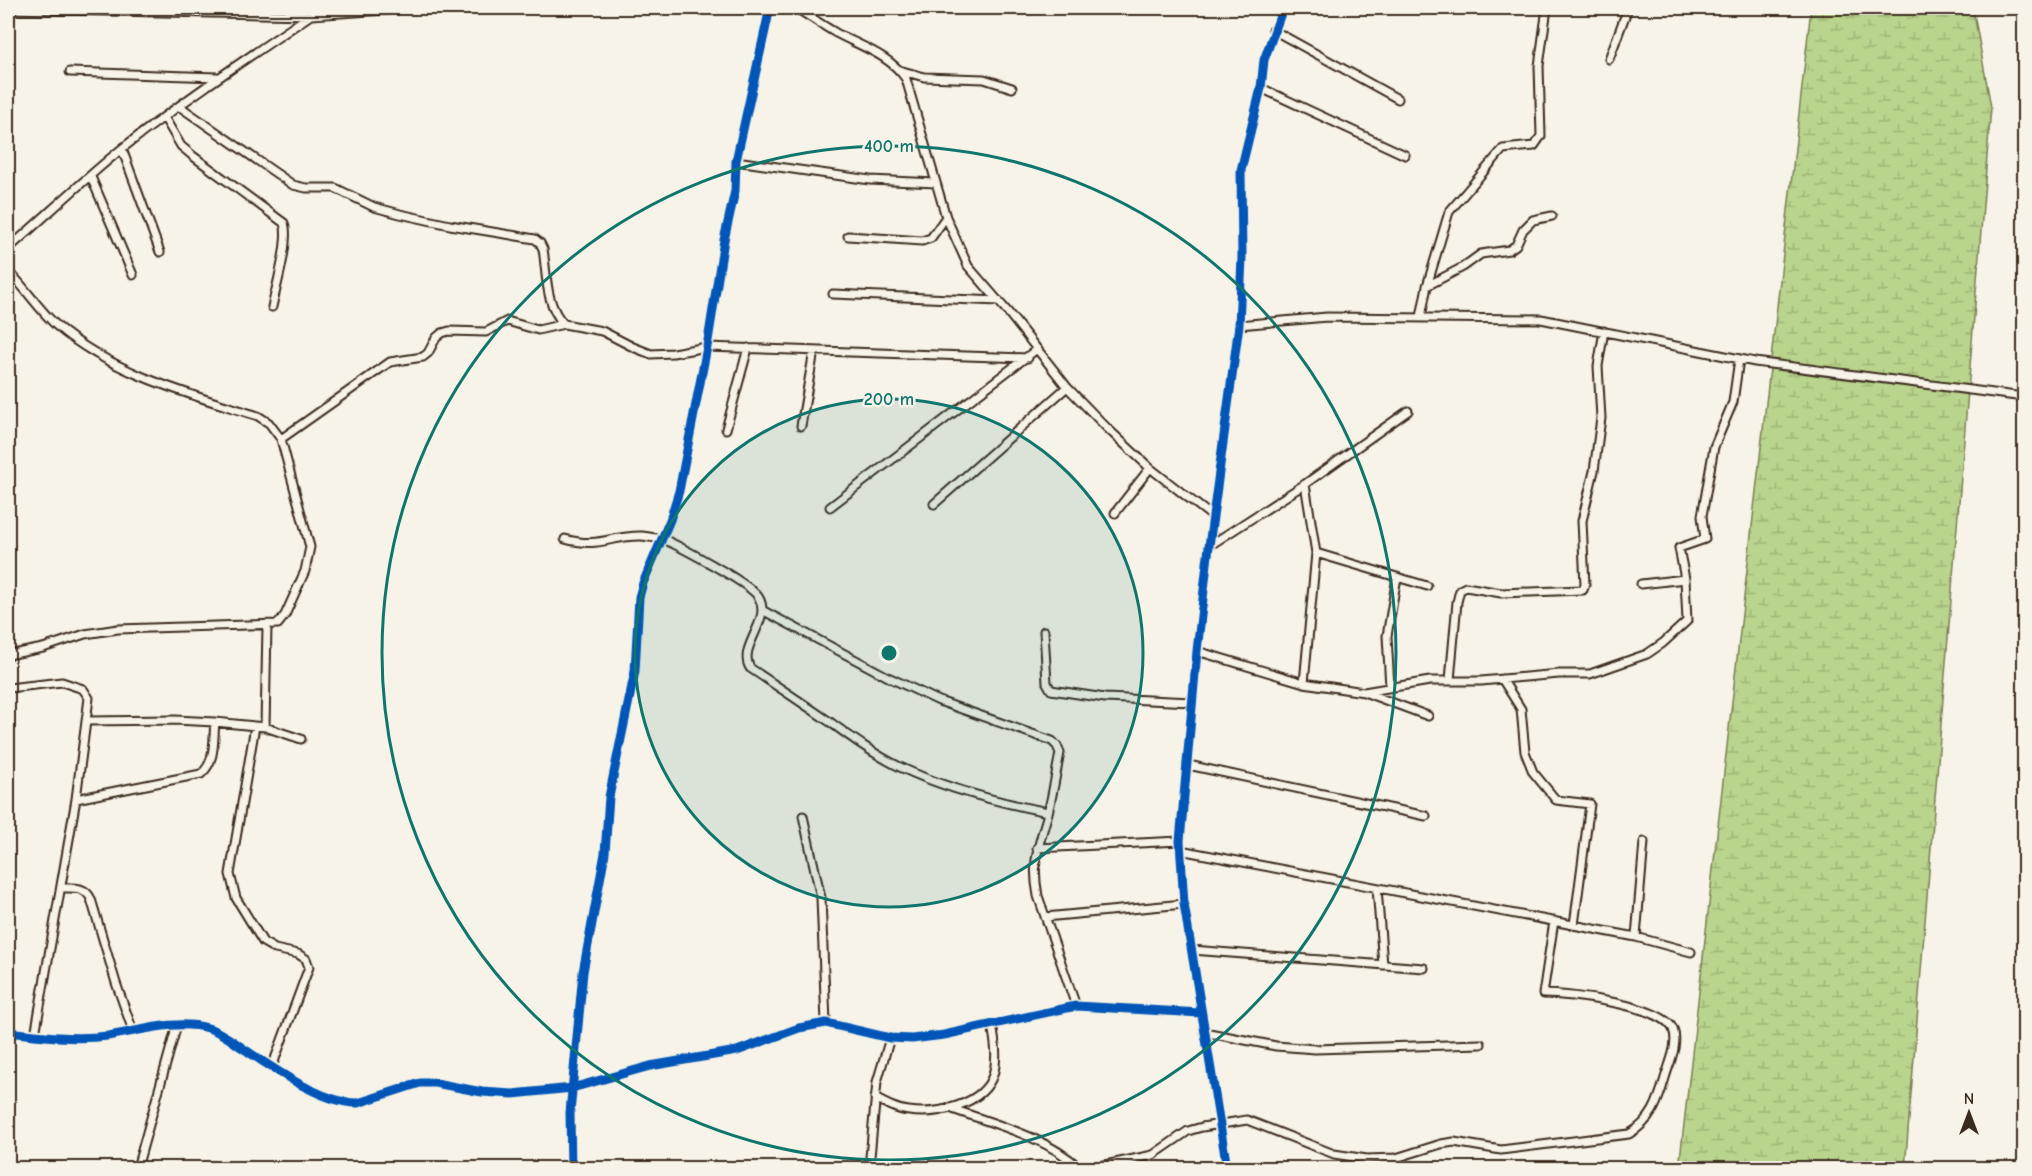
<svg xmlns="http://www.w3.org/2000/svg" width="2032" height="1176" font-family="'Comic Neue',sans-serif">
<defs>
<pattern id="wetland-marsh" width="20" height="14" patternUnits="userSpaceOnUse" patternTransform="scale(1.5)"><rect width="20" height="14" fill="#b9d48c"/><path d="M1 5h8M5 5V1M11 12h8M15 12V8" fill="none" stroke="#a0b678"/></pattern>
</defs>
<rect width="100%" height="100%" fill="#f7f3e8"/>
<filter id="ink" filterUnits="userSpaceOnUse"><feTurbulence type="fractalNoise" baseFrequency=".0167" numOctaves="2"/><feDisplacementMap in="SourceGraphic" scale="12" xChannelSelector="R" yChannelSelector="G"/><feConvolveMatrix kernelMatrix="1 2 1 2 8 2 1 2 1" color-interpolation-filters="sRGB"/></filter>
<g filter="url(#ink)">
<!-- wetland -->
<path fill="url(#wetland-marsh)" stroke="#7a7f55" stroke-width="1.5" d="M1811,8H1973L1991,107L1905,1168H1679Z"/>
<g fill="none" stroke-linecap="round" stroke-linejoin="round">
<defs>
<path id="street" d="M796,8C809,16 822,25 836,33C860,46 890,55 906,79L946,217L968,266L1007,311L1067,387L1107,428L1150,468L1213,517
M870,8H872
M8,9L311,15L415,8
M1273,30L1398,99
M1609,59L1628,8
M899,70L924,77L984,79L1012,88
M70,72L217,77
M1261,88L1405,155
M179,106L293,185L306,188H335L374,207L400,214L450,225L535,239L540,243L543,249C547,274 545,305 564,324
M164,117L181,146L193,156L284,223C290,240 276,287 272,307
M122,149L160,252
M736,161L870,180L936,183
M91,177L133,275
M848,236L922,241L931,238L946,217
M8,249C46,216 84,179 124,147C188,97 255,53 321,8
M8,276L14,277C29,293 41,312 57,326C113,374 189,394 258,416L269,423L281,439L310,547L305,571L285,615L278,624L118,629L85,634L43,648L8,655
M1427,286L1463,267L1481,254L1509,250L1516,245L1523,230L1533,220L1552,216
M833,294L999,301
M1421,317L1427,286L1449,212L1503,149L1534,146L1541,136L1539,66L1547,8
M1239,325L1327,317L1541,319L1755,362L2024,397
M801,426L814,351
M726,429L748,348
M281,439L390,362L423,357L428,353L436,338L442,333L449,331L486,332L507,321L538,330L564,324L602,331L633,347L651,354L673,353L707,347L1028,358
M934,504L1067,387
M830,507L1037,349
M1115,513L1150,468
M565,539C600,549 611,535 642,536C649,537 658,538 665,540C681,547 753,585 759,598C772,621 737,647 750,668C777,686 804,704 830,722C852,738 875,755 900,767C946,789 997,802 1048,812
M1209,546L1305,484L1408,411
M1316,553L1427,586
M1641,584L1685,579L1679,548L1705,539L1702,516L1714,447L1733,402L1739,359
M762,610L890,678L939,701L1052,741L1057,746L1060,753C1056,773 1053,793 1048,813C1039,846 1031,860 1038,896L1076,1006
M1044,631L1047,683L1051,690L1105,698L1192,702
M1197,651L1304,683L1364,692L1428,716
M1502,679L1521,709L1525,752L1533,772L1556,800L1590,804L1574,925
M1450,680L1457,602L1460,590L1466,587L1501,593L1583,590L1585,585L1582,521L1594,471L1601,418L1598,366L1604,331
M1304,683L1316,553L1305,484
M1390,687L1387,636L1397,577
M8,688L62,682L83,689L89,698L76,799L35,1035
M1364,692L1430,681H1481L1559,674H1590L1647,654L1663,643L1687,621L1685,579
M87,721L175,720L215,722L265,727L301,739
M255,726L230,874L236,898L263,942L275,949L298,954L306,959L309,967L272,1067
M265,727L267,626
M1188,765L1426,816
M76,799L201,774C216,762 213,740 215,722
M803,816L821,898L826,1023
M1037,848L1180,841
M1180,850L1636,937L1691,952
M61,888C74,888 85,886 91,899L116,983L133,1031
M1377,888L1383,965
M1045,917L1184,904
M1636,937L1644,842
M1192,950L1424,968
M8,1032C41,1036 75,1040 108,1036C141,1031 175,1019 208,1028C222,1032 232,1041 244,1049C273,1068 323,1104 358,1103L420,1083H435L482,1092L513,1094L572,1088L650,1066L737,1051L799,1028L826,1023L890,1038L912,1039L944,1035L1076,1006L1201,1013
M1204,1032L1276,1046L1315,1049L1481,1044
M875,1098C886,1104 897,1110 909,1111C936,1115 983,1105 993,1075C998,1059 995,1041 992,1025
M950,1108C993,1124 1045,1136 1080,1168
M137,1168L177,1025
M571,1168L570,1113L583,972L605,853L609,797L635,671L639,597L643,583L670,520L679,491L707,347L724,240L735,191L736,161L770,8
M869,1168L877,1082L890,1038
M1091,1168L1153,1155L1188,1131L1202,1127L1247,1120L1334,1154L1367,1159L1396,1158L1441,1144L1454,1142L1501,1150L1629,1134C1652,1121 1658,1102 1665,1078C1669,1064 1679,1044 1673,1029C1662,1005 1569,994 1543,994L1554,921
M1227,1168L1184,904L1180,841L1197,651L1209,546L1239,325L1242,257L1241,170L1261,88L1264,60L1283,8"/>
</defs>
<!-- street casing -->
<use href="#street" stroke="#3b2a1e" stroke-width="11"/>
<!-- street -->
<use href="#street" stroke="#f7f3e8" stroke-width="7"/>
<defs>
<path id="cycleway" d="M8,1032C41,1036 75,1040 108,1036C141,1031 175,1019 208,1028C222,1032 232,1041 244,1049C273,1068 323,1104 358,1103L420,1083H435L482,1092L513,1094L572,1088L650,1066L737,1051L799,1028L826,1023L890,1038L912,1039L944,1035L1076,1006L1201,1013
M571,1168L570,1113L583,972L605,853L609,797L635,671L639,597L643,583L670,520L679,491L707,347L724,240L735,191L736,161L770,8
M1227,1168L1184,904L1180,841L1197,651L1209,546L1239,325L1242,257L1241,170L1261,88L1264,60L1283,8"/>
</defs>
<!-- cycleway casing -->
<use href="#cycleway" stroke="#f7f3e8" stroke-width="13"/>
<!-- cycleway -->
<use href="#cycleway" stroke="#0057b8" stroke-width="9"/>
</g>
</g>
<!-- distance rings -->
<circle cx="889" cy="653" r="254" fill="#0f766e" fill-opacity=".12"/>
<g fill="none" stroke="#0f766e" stroke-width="3">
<circle cx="889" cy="653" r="254"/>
<circle cx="889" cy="653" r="507"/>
</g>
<circle cx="889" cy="653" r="9" fill="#0f766e" stroke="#f7f3e8" stroke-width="3"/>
<g font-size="18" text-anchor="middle" font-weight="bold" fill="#0f766e" stroke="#f7f3e8" stroke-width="5" stroke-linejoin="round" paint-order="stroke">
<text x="889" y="152">400 m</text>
<text x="889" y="405">200 m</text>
</g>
<!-- margin -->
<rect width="2032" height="1176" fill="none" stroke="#f7f3e8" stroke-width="30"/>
<rect x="15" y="15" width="2002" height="1146" fill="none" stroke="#3b2a1e" stroke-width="2" filter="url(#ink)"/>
<!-- north arrow -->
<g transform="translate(1969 1113)" stroke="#f7f3e8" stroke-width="4.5" paint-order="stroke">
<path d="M0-4.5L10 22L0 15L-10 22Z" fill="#3b2a1e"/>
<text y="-9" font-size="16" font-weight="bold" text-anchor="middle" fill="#3b2a1e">N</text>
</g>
</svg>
